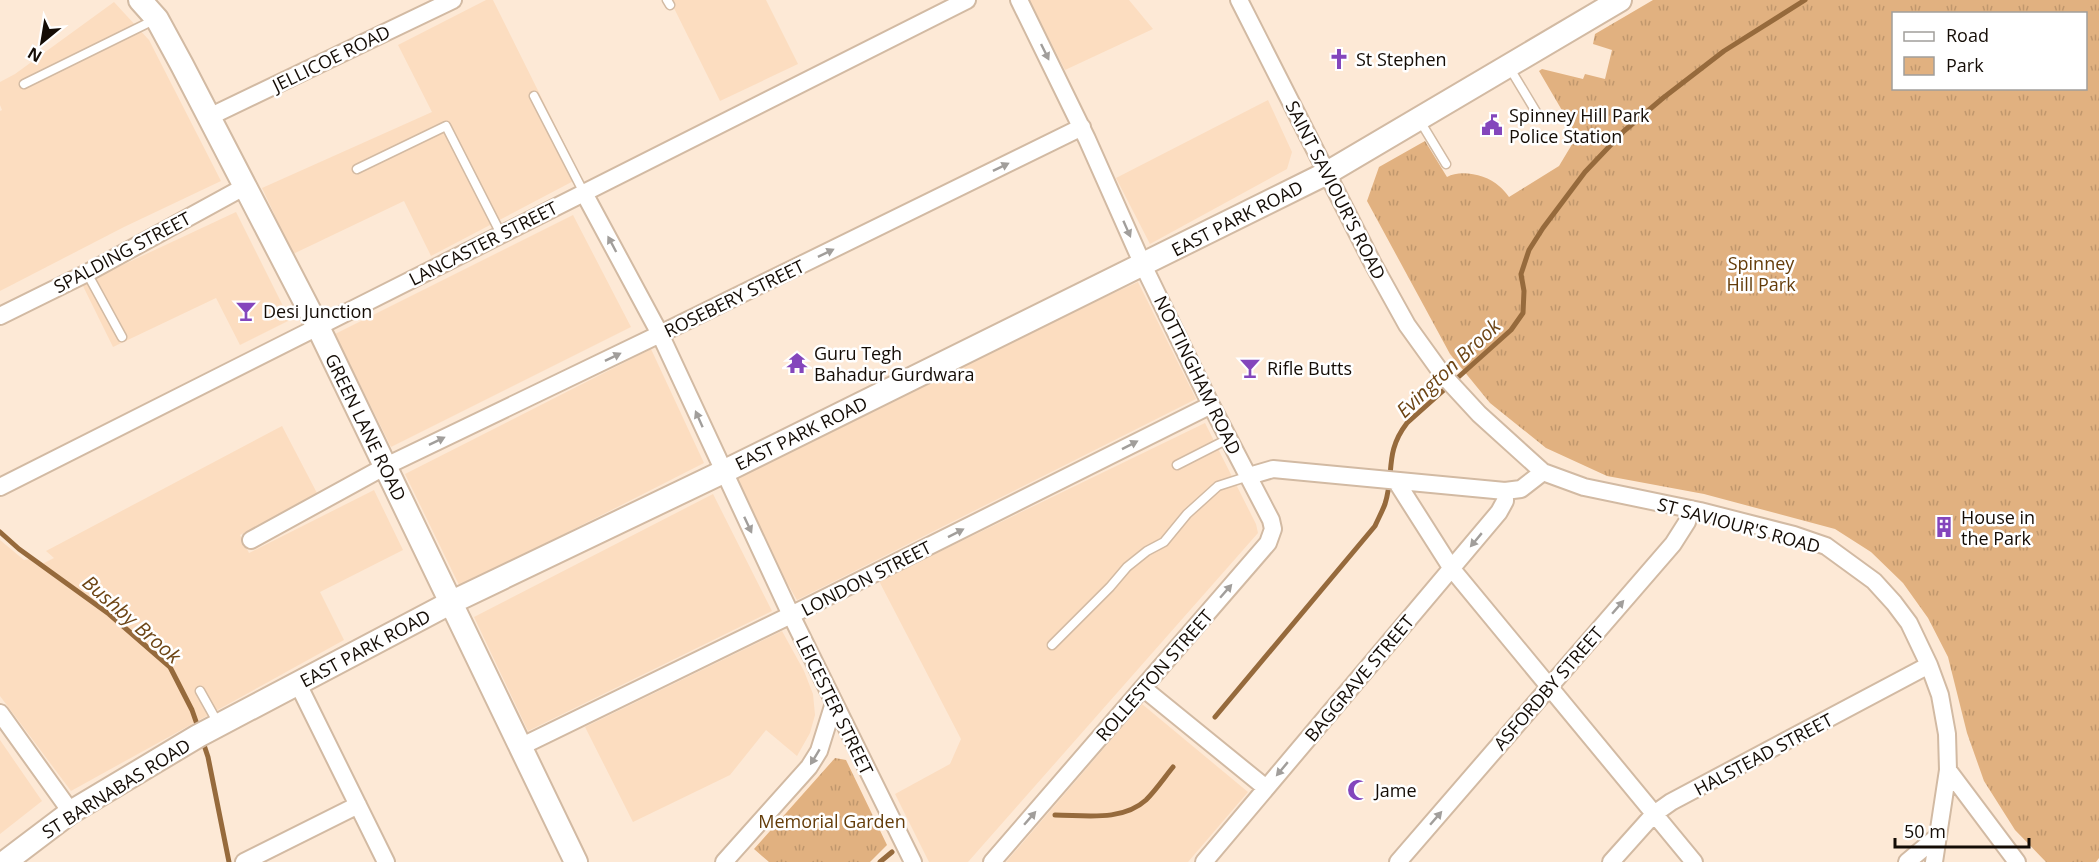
<svg xmlns="http://www.w3.org/2000/svg" width="2099" height="862" font-family="'Open Sans',sans-serif">
<defs>
<pattern id="park-tufts" width="24" height="20" patternUnits="userSpaceOnUse" patternTransform="scale(1.5)"><rect width="24" height="20" fill="#e1b180"/><path d="M3 7l-1-3M5 7V3M7 7l1-3M15 17l-1-3M17 17v-4M19 17l1-3" fill="none" stroke="#c0976d"/></pattern>
</defs>
<rect width="100%" height="100%" fill="#fde9d6"/>
<!-- built -->
<path fill="#fcddc0" d="M486,0H493L581,177L431,256L404,201L293,254L262,188L432,112L398,45Z
M670,0H766L798,64L720,101Z
M1029,0H1129L1153,29L1065,70Z
M114,2L149,40L221,181L124,227L0,291V111L2,110L0,105V82L15,74Z
M1268,100L1292,152L1287,169L1150,244L1116,178Z
M236,212L290,320L240,345L216,298L113,347L82,284Z
M573,215L631,327L391,447L335,334Z
M1138,282L1196,399L797,600L723,472Z
M651,349L704,463L460,587L405,474Z
M1205,423L1256,524L1258,533L968,862H929L895,794L950,764L961,739L879,581Z
M282,426L318,495L240,535L249,553L374,490L403,550L320,592L344,640L71,791L0,696V540L24,560L29,559L38,566L54,558L46,551Z
M713,494L772,611L528,731L474,617Z
M782,631L804,671L813,694L815,715L810,733L797,756L766,730L730,775L633,822L585,727Z
M1142,704L1248,792L1188,862H1006Z
M0,740L42,801L0,834Z"/>
<!-- park -->
<path fill="url(#park-tufts)" fill-rule="evenodd" d="M1653,0H2099V858L2096,862H2046L2015,830L1984,781L1967,733L1948,657L1928,618L1903,583L1871,552L1835,529L1704,494L1607,476L1546,448L1490,403L1450,354L1367,201L1379,167L1425,141L1447,177C1461,169 1487,175 1499,186C1503,189 1506,193 1509,197L1559,166L1577,136L1539,71L1542,69L1583,79L1585,74L1605,79L1612,50L1593,44L1595,34ZM1894,14H2086V88H1894Z
M835,758L846,760L887,845L870,862H769L754,849Z"/>
<g fill="none" stroke-linecap="round" stroke-linejoin="round">
<!-- stream -->
<path stroke="#966a3c" stroke-width="5" d="M0,532L19,549L109,614L170,667L192,710L199,730
M1215,717L1375,526C1378,519 1382,512 1385,504C1395,472 1384,453 1407,423L1511,330L1523,313L1524,291L1521,274L1529,250L1543,228L1585,172L1624,131L1663,98L1724,51L1805,0
M202,739L208,757L229,862
M1055,815C1084,815 1122,822 1146,800C1156,790 1164,778 1173,767
M880,862L892,852"/>
<defs>
<path id="lane" d="M667,0L670,5
M1509,67L1538,115
M24,84L156,19
M534,96L584,193
M1420,121L1446,164
M357,169L446,126L501,234
M87,273L122,337
M1177,465L1228,439
M1052,645L1110,587L1127,567L1147,551L1164,542L1187,514L1218,486L1249,476
M200,691L219,725"/>
<path id="street" d="M1239,0L1372,262L1407,325L1443,375L1479,414L1543,472L1584,487L1700,511L1794,535L1826,546L1874,581L1894,603L1909,623L1929,665L1940,695L1947,734L1948,770L1934,862
M209,117L453,0
M584,193L660,334L791,615L913,862
M0,316L87,273L244,187
M1249,476L1273,469L1505,491L1521,489L1543,472
M1396,481L1452,569L1694,862
M0,487L967,0
M251,540L384,467L660,334L1082,127
M298,684L386,862
M1143,688L1266,788
M0,713L71,812
M520,747L791,615L1211,405
M1948,770L2017,862
M244,862L358,805
M724,862L809,767L819,751L834,703
M992,862L1268,543L1273,529L1271,520L1211,405L1143,265L1087,139L1019,0
M1204,862L1499,512L1505,501V491
M1398,862L1673,544L1687,522L1691,509
M1611,862L1654,814L1671,802L1929,665
M1907,862L1937,837"/>
<path id="secondary" d="M140,0L157,19L182,65L318,327L576,862
M5,862L71,812L198,736L450,603L723,472L1327,173L1620,0"/>
</defs>
<!-- lane casing -->
<use href="#lane" stroke="#d2baa3" stroke-width="11"/>
<!-- street casing -->
<use href="#street" stroke="#d2baa3" stroke-width="20"/>
<!-- secondary casing -->
<use href="#secondary" stroke="#d2baa3" stroke-width="26"/>
<!-- lane -->
<use href="#lane" stroke="#fff" stroke-width="8"/>
<!-- street -->
<use href="#street" stroke="#fff" stroke-width="16"/>
<!-- secondary -->
<use href="#secondary" stroke="#fff" stroke-width="22"/>
</g>
<!-- one-way arrows -->
<defs><path id="oneway-solid" d="M-6-.8H1V-3.2L6.5 0L1 3.2V.8H-6Z" transform="scale(1.5)"/></defs>
<g fill="#a19e9b">
<use href="#oneway-solid" transform="translate(1045 52) rotate(64)"/>
<use href="#oneway-solid" transform="translate(1001 167) rotate(-26)"/>
<use href="#oneway-solid" transform="translate(1127 229) rotate(66)"/>
<use href="#oneway-solid" transform="translate(612 244) rotate(-118)"/>
<use href="#oneway-solid" transform="translate(826 253) rotate(-26)"/>
<use href="#oneway-solid" transform="translate(613 357) rotate(-26)"/>
<use href="#oneway-solid" transform="translate(699 419) rotate(-114)"/>
<use href="#oneway-solid" transform="translate(437 441) rotate(-26)"/>
<use href="#oneway-solid" transform="translate(1130 445) rotate(-27)"/>
<use href="#oneway-solid" transform="translate(748 525) rotate(65)"/>
<use href="#oneway-solid" transform="translate(956 533) rotate(-27)"/>
<use href="#oneway-solid" transform="translate(1476 540) rotate(130)"/>
<use href="#oneway-solid" transform="translate(1226 591) rotate(-49)"/>
<use href="#oneway-solid" transform="translate(1618 607) rotate(-49)"/>
<use href="#oneway-solid" transform="translate(815 757) rotate(121)"/>
<use href="#oneway-solid" transform="translate(1282 769) rotate(130)"/>
<use href="#oneway-solid" transform="translate(1030 818) rotate(-49)"/>
<use href="#oneway-solid" transform="translate(1436 818) rotate(-49)"/>
</g>
<!-- icons -->
<defs>
<symbol id="church-bare" viewBox="-9 -9 18 18"><path d="M-1.2-6h2.4v3.5h3.3v2.4h-3.3V6h-2.4V-.1h-3.3v-2.4h3.3Z" fill="#8446bc" stroke="#fff" stroke-width="2.5" paint-order="stroke"/></symbol>
<symbol id="civic-bare" viewBox="-9 -9 18 18"><path d="M-.6-6.5H3V-4.5H.6V-3L4-1V1h2V6H-6V1h2V-1L-.6-3ZM-1.2 2.5V6h2.4V2.5Z" fill="#8446bc" stroke="#fff" stroke-width="2.5" paint-order="stroke"/></symbol>
<symbol id="bar-bare" viewBox="-9 -9 18 18"><path d="M-6-5H6L.8 .8V4.5H3.5V6h-7V4.5H-.8V.8Z" fill="#8446bc" stroke="#fff" stroke-width="2.5" paint-order="stroke"/></symbol>
<symbol id="temple-bare" viewBox="-9 -9 18 18"><path d="M0-6L5-2H3V0L6.5 2.5H4V6H1.5V3h-3V6H-4V2.5H-6.5L-3 0V-2H-5Z" fill="#8446bc" stroke="#fff" stroke-width="2.5" paint-order="stroke"/></symbol>
<symbol id="building-bare" viewBox="-9 -9 18 18"><path d="M-4-6H4V6H1V3H-1V6H-4ZM-2.5-4.3h1.7v1.8h-1.7ZM.8-4.3h1.7v1.8H.8ZM-2.5-1h1.7V.8h-1.7ZM.8-1h1.7V.8H.8Z" fill="#8446bc" stroke="#fff" stroke-width="2.5" paint-order="stroke"/></symbol>
<symbol id="mosque-bare" viewBox="-9 -9 18 18"><path d="M3.5-4.9A6 6 0 1 0 3.5 4.9A5 5 0 1 1 3.5-4.9Z" fill="#8446bc" stroke="#fff" stroke-width="2.5" paint-order="stroke"/></symbol>
</defs>
<g fill-rule="evenodd">
<use href="#church-bare" x="1324" y="44" width="30" height="30"/>
<use href="#civic-bare" x="1477" y="110" width="30" height="30"/>
<use href="#bar-bare" x="231" y="296" width="30" height="30"/>
<use href="#temple-bare" x="782" y="348" width="30" height="30"/>
<use href="#bar-bare" x="1235" y="353" width="30" height="30"/>
<use href="#building-bare" x="1929" y="512" width="30" height="30"/>
<use href="#mosque-bare" x="1343" y="775" width="30" height="30"/>
</g>
<g text-anchor="middle" dominant-baseline="central" stroke-width="5" stroke-linejoin="round" paint-order="stroke">
<!-- street labels -->
<g font-size="18" fill="#140c05" stroke="#fff">
<text transform="translate(331 58) rotate(-26)">JELLICOE ROAD</text>
<text transform="translate(1336 190) rotate(63)">SAINT SAVIOUR'S ROAD</text>
<text transform="translate(1237 218) rotate(-27)">EAST PARK ROAD</text>
<text transform="translate(483 243) rotate(-27)">LANCASTER STREET</text>
<text transform="translate(122 252) rotate(-28)">SPALDING STREET</text>
<text transform="translate(734 298) rotate(-26)">ROSEBERY STREET</text>
<text transform="translate(1198 375) rotate(64)">NOTTINGHAM ROAD</text>
<text transform="translate(366 427) rotate(64)">GREEN LANE ROAD</text>
<text transform="translate(801 433) rotate(-26)">EAST PARK ROAD</text>
<text transform="translate(1739 525) rotate(15)">ST SAVIOUR'S ROAD</text>
<text transform="translate(866 578) rotate(-27)">LONDON STREET</text>
<text transform="translate(365 648) rotate(-28)">EAST PARK ROAD</text>
<text transform="translate(1154 675) rotate(-49)">ROLLESTON STREET</text>
<text transform="translate(1359 678) rotate(-50)">BAGGRAVE STREET</text>
<text transform="translate(1548 688) rotate(-49)">ASFORDBY STREET</text>
<text transform="translate(835 705) rotate(64)">LEICESTER STREET</text>
<text transform="translate(1763 754) rotate(-28)">HALSTEAD STREET</text>
<text transform="translate(116 788) rotate(-32)">ST BARNABAS ROAD</text>
</g>
<!-- poi labels -->
<g font-size="18" fill="#140c05" stroke="#fff" text-anchor="start">
<text x="1356" y="59">St Stephen</text>
<text x="1509" y="115">Spinney Hill Park<tspan x="1509" dy="21">Police Station</tspan></text>
<text x="263" y="311">Desi Junction</text>
<text x="814" y="353">Guru Tegh<tspan x="814" dy="21">Bahadur Gurdwara</tspan></text>
<text x="1267" y="368">Rifle Butts</text>
<text x="1961" y="517">House in<tspan x="1961" dy="21">the Park</tspan></text>
<text x="1375" y="790">Jame</text>
</g>
<!-- park labels -->
<g font-size="18" fill="#643c09" stroke="#fff">
<text x="1761" y="263">Spinney<tspan x="1761" dy="21">Hill Park</tspan></text>
<text x="832" y="821">Memorial Garden</text>
</g>
<!-- water labels -->
<g font-size="20" font-style="italic" fill="#6d4515" stroke="#fff">
<text transform="translate(1448 368) rotate(-43)">Evington Brook</text>
<text transform="translate(132 619) rotate(41)">Bushby Brook</text>
</g>
</g>
<!-- legend -->
<rect x="1892" y="12" width="195" height="78" fill="#ffffff" stroke="#a19e9b" stroke-width="1.5"/>
<rect x="1904" y="32" width="30" height="9" fill="#ffffff" stroke="#a19e9b" stroke-width="1.5"/>
<text x="1946" y="42" font-size="18" fill="#140c05">Road</text>
<rect x="1904" y="57" width="30" height="18" fill="url(#park-tufts)" stroke="#a19e9b" stroke-width="1.5"/>
<text x="1946" y="72" font-size="18" fill="#140c05">Park</text>
<!-- north arrow -->
<g transform="translate(42 42) rotate(210)" stroke="#ffffff" stroke-width="4.5" paint-order="stroke">
<path d="M0-4.5L10 22L0 15L-10 22Z" fill="#140c05"/>
<text y="-9" font-size="16" font-weight="bold" text-anchor="middle" fill="#140c05">N</text>
</g>
<!-- scale -->
<path d="M1895 838v9h134v-9" fill="none" stroke="#140c05" stroke-width="3"/>
<text x="1904" y="838" font-size="18" fill="#140c05" stroke="#ffffff" stroke-width="4.5" paint-order="stroke">50 m</text>
</svg>
